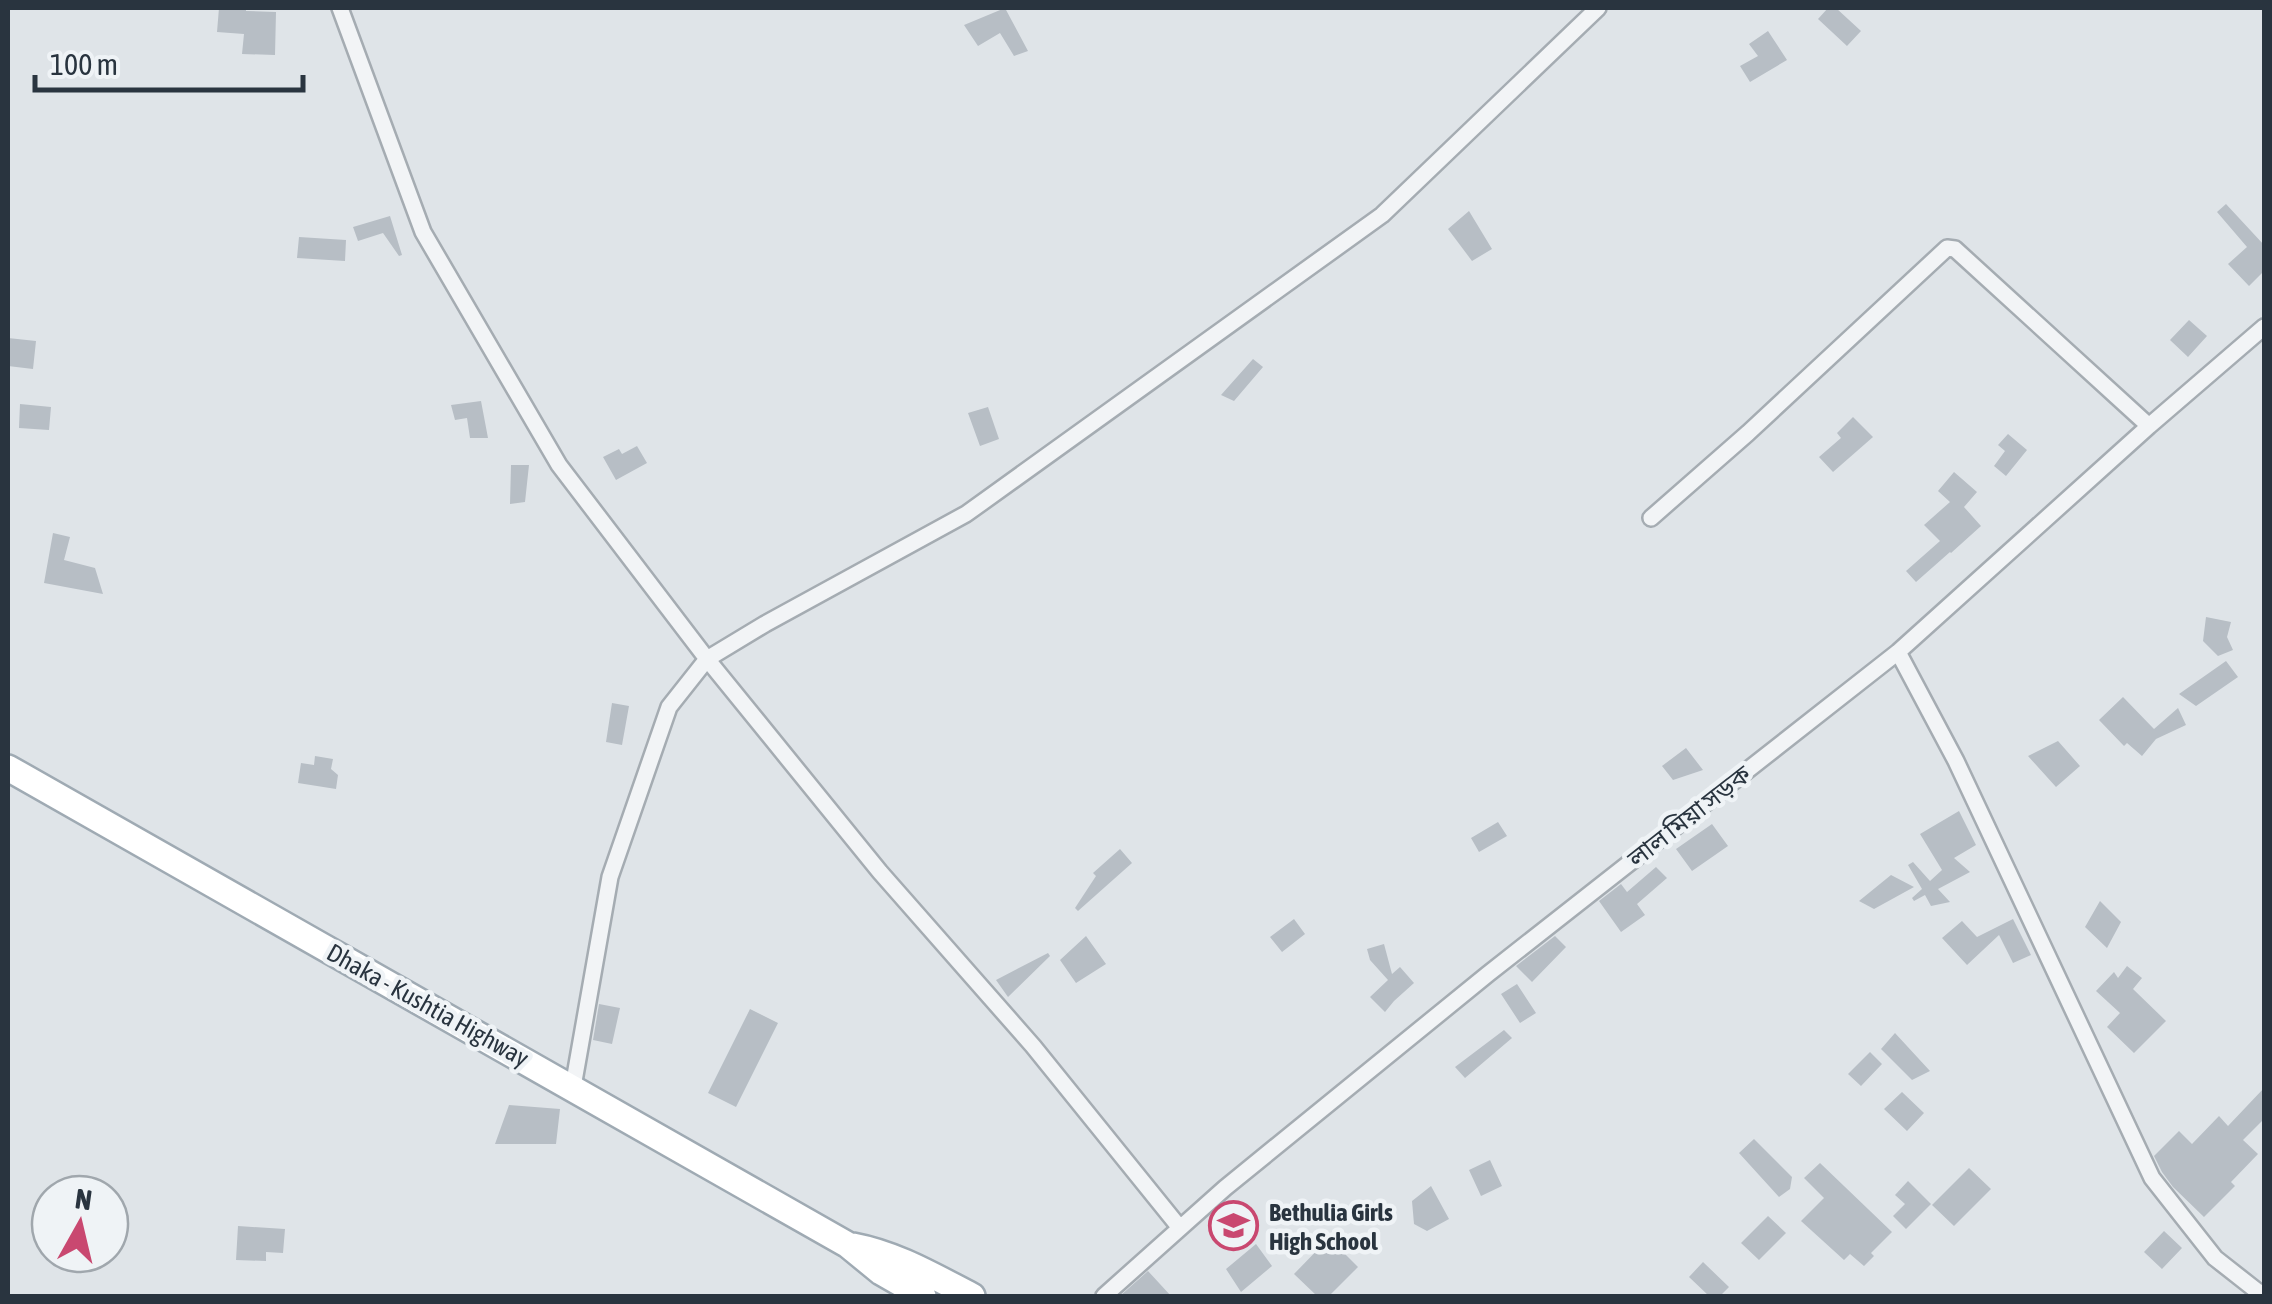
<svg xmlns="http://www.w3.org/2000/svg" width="2272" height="1304" font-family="'Asap Condensed','Noto Sans Bengali',sans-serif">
<rect width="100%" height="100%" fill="#dfe4e8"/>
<!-- building -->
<path fill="#b7bec5" d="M219,8H246V11L276,12L275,55L242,54L244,34L217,32Z
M1005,8L1028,51L1014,56L1000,33L978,46L964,25Z
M1828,8H1836L1861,31L1847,46L1818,19Z
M1768,31L1787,60L1750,82L1740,66L1758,56L1749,44Z
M2226,204L2264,245V271L2249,286L2228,264L2247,247L2217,212Z
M1469,211L1492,249L1472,261L1448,229Z
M390,216L402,255L399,256L383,233L358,241L353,227Z
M299,237L346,240L345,261L297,258Z
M2189,320L2207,336L2188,357L2170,340Z
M8,338L36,341L33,369L8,366Z
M1253,359L1263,367L1234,401L1221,395Z
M481,401L488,438H470L467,418L455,420L451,405Z
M20,404L51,407L49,430L19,428Z
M988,407L999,439L980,446L968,413Z
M1853,417L1873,437L1833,472L1819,457L1841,438L1837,433Z
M2008,434L2027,450L2006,476L1994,466L2005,451L1998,445Z
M637,446L647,463L616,480L603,457L619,449L622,454Z
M511,465H529L525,502L510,504Z
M1954,472L1977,492L1964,507L1981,526L1951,553L1950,552L1916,582L1906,571L1940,541L1924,525L1950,502L1938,491Z
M53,533L70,537L64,560L95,568L103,594L44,583Z
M2206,617L2231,622L2227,637L2233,650L2218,656L2203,641Z
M2226,661L2238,677L2196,706L2179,694Z
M2123,697L2154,729L2178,708L2186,725L2156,739L2142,756L2127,743L2124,746L2099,720Z
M612,703L629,706L622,745L606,742Z
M2058,741L2080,766L2056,787L2028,756Z
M1686,748L1703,770L1673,780L1662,766Z
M315,756L333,759L331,769L338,775L336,789L298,783L301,763L314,765Z
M1959,811L1976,845L1954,858L1970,872L1938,889L1950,902L1931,906L1925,895L1914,901L1912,898L1922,889L1908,865L1913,862L1930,881L1942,870L1920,834Z
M1498,822L1507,836L1479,852L1471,838Z
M1712,824L1728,846L1692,871L1676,849Z
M1120,849L1132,863L1078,911L1075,908L1096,876L1093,873Z
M1656,867L1667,878L1637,904L1645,915L1621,932L1599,901L1621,884L1627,892Z
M1891,875L1914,887L1874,909L1859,901Z
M2100,901L2121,922L2107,948L2085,927Z
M1294,919L1305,934L1282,952L1270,937Z
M2013,919L2031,955L2013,963L1999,935L1967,965L1942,938L1962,921L1977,937Z
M1086,936L1106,964L1076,983L1060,960Z
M1555,936L1566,947L1532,982L1516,966Z
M1384,944L1392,974L1400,967L1414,983L1394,1001L1385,1012L1370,997L1388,980L1370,960L1367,949Z
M1048,953L1050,956L1008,997L996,980Z
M2127,966L2142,978L2133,989L2166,1021L2134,1053L2107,1027L2120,1013L2096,991L2114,972L2118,978Z
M1517,984L1536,1013L1520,1023L1501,994Z
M599,1004L620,1008L612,1044L593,1040Z
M750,1009L778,1023L736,1107L708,1093Z
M1504,1030L1512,1038L1465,1078L1455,1067Z
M1895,1033L1930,1071L1912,1080L1881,1049Z
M1870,1052L1882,1064L1861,1086L1848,1074Z
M2264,1088V1119L2243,1140L2258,1154L2231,1182L2235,1186L2204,1217L2173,1187L2162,1172L2154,1156L2179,1131L2192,1144L2219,1116L2228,1126Z
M1902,1092L1924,1113L1907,1131L1884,1109Z
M509,1105L560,1109L556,1144H495Z
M1754,1139L1792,1177L1790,1189L1779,1197L1739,1153Z
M1490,1160L1502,1186L1481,1196L1469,1170Z
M1820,1163L1892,1232L1871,1253L1874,1256L1864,1266L1850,1254L1844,1260L1801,1221L1824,1198L1804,1178Z
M1969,1168L1991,1189L1954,1226L1932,1205Z
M1908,1181L1931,1204L1906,1229L1893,1216L1905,1204L1895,1195Z
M1431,1186L1449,1219L1427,1231L1414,1224L1412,1201Z
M1768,1216L1786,1233L1759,1260L1741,1243Z
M238,1226L285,1229L283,1253L266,1252V1261L236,1260Z
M2164,1231L2182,1248L2162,1269L2144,1252Z
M1329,1238L1358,1267L1329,1296H1317L1294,1274Z
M1256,1244L1272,1266L1241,1292L1226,1269Z
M1703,1262L1729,1287L1720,1296H1709L1689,1277Z
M1148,1271L1171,1296H1120Z"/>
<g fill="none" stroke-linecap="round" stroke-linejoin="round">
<defs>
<path id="minor" d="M340,8L423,232L559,465L707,659L880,872L1033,1046L1180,1228
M1651,518L1748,433L1947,248L1955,249L2149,426
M1898,652L1956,761L2152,1178L2215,1258L2257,1291L2264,1294
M573,1087L610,877L669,707L707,659L765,624L966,514L1382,215L1598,8
M1104,1296L1225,1188L1488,974L1898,652L2149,426L2264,327"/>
<path id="primary" d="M8,768L848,1245L881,1272L923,1296
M853,1246C896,1254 933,1276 972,1296"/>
</defs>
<!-- minor casing -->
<use href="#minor" stroke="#a5acb2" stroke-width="20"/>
<!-- primary casing -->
<use href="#primary" stroke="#9faab3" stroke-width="30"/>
<!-- minor -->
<use href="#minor" stroke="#f2f4f6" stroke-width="15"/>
<!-- primary -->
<use href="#primary" stroke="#fff" stroke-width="25"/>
</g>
<!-- icons -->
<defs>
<symbol id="school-ring" viewBox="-11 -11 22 22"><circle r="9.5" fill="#eff3f6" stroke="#c94870" stroke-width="1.5"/><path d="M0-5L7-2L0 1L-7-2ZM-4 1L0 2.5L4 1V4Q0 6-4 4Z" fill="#c94870"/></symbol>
</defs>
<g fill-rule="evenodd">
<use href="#school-ring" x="1206" y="1198" width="55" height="55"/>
</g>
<g text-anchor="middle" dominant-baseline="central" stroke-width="9" stroke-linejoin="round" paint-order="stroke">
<!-- street labels -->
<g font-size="25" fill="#29343f" stroke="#eff3f6">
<text transform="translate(1689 816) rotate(-38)">লাল মিয়া সড়ক</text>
<text transform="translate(428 1005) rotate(29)">Dhaka - Kushtia Highway</text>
</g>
<!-- poi labels -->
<g font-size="25" font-weight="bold" fill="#29343f" stroke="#eff3f6" text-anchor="start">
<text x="1269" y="1212">Bethulia Girls<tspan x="1269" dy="29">High School</tspan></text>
</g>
</g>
<!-- border -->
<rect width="2272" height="1304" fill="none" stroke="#29343f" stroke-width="20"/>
<!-- north arrow -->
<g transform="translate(80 1224) rotate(8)"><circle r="48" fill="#eff3f6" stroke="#a0a7ad" stroke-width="2.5"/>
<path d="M0-8L18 38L0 25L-18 38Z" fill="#c94870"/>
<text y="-15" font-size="28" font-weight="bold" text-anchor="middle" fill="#29343f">N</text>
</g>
<!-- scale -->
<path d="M35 75v15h268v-15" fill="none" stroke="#29343f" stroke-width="5"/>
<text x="50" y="75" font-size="30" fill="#29343f" stroke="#eff3f6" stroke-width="8" paint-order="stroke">100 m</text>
</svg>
